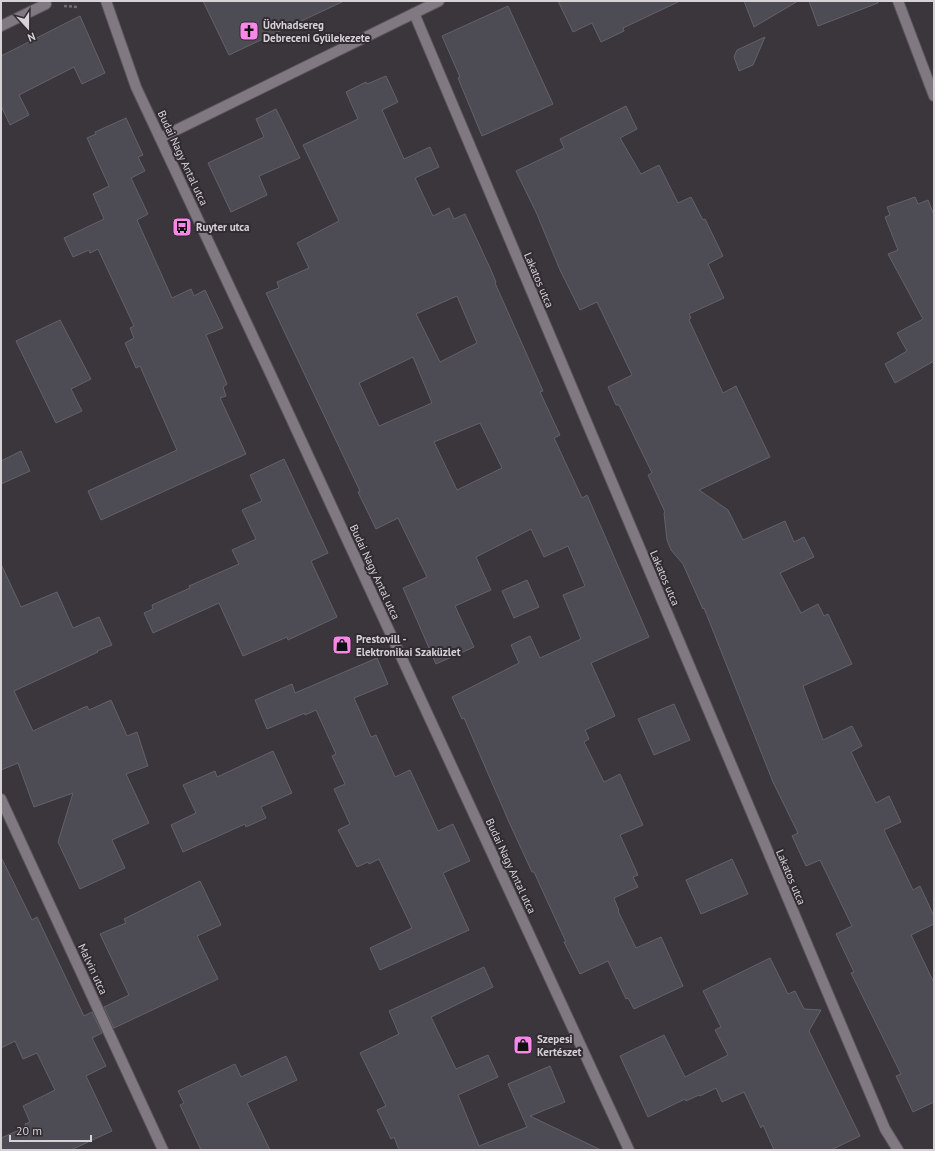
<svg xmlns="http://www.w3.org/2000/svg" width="935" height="1151" font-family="'PT Sans',sans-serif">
<rect width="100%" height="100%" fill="#3b353c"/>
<!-- building -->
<path fill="#4d4c54" stroke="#63626b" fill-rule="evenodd" d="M203,1H344L229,55Z
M558,1H680L623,28L624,31L601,42L592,23L573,32Z
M744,1H798L754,27Z
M809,1H878V3L818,26Z
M508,6L553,104L482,136L458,78L460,77L442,36Z
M80,16L105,73L82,84L74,67L19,95L29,115L10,125L1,106V56Z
M765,37L753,65L739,71L734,57L737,50Z
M386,76L398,102L382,110L404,159L430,147L439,167L415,178L433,216L449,208L454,219L465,214L490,268L496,282L495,283L543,391L540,392L560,435L554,438L582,498L587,495L649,637L591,663L615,716L585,730L589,739L584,742L604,782L620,774L643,825L620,835L638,875L633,877L638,887L614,898L619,911H618L636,948L661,937L683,986L634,1009L628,998L626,999L608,961L580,974L564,942H566L534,872H532L509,822L464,718L462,719L452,697L519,663L511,645L530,636L540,658L581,639L563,595L585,586L568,546L544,557L531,529L476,557L491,590L455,606L474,647L436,664L403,588L427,577L398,518L376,529L358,492L360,491L266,293L279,288L277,282L309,268L297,243L339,221L303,145L358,119L346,92L366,82L367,84ZM457,296L477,343L440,362L416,314ZM413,357L432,403L379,426L359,383ZM480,423L502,468L457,490L434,442Z
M626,106L637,129L620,138L641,174L659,165L678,203L691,197L703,220L705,219L723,256L708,264L724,298L689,314L691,318L689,320L723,393L736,386L770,457L699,490L728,510L743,540L785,521L794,542L804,537L814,557L780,573L801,613L818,604L824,616L828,614L852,664L803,686L823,740L852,726L862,746L851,752L876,803L889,796L901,822L884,830L913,890L920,886L934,916V924L911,935L934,983V1102L913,1112L896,1076L901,1074L851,973L854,972L836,934L852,926L820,860L806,866L792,836L798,833L773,782L704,608L703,609L683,564L671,550L667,540L664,513L665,512L648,475L652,473L619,405H616L608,387L632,375L597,302L580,310L560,270L536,212L516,171L564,148L560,139Z
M276,109L300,158L259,176L267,195L231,212L208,163L264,137L256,119Z
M126,118L143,155L138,157L145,171L131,178L148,214L137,220L172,298L191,289L194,296L205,290L223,328L206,335L227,384L223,387L226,396L220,398L246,454L101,520L88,491L177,450L140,366L136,368L125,343L134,338L130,328L134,326L98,249L90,253L89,250L73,257L64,238L104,219L93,194L109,186L87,138L96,134L95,132Z
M915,197L918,204L928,200L934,215V361L895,383L885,364L907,351L897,333L923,319L888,254L898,250L885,217L890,215L887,207Z
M60,320L91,379L71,389L82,411L56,423L16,341Z
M21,451L30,471L1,484V461Z
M284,459L328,553L311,561L337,617L288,640L287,637L243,656L219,603L153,633L144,613L153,609L152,605L190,588L189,586L239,564L232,550L256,539L242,510L262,501L250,475Z
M1,564L21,607L57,592L73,628L99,617L112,645L97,651L98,652L14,691L33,731L87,706L89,710L111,700L127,736L137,732L148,766L126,774L149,823L112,840L125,868L80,889L58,842L73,793L34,807L18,763L1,770Z
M527,580L539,607L514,618L502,591Z
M377,658L388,684L354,698L371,737L376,735L395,777L410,770L438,831L453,824L470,861L443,873L469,930L380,970L370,948L412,928L379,859L369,864L368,862L357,867L338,830L350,824L334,789L345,784L332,756L336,754L316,710L305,715V713L267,729L255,700L292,684L295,693Z
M674,704L690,740L654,755L638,719Z
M273,751L292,793L261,807L266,818L246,827L245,824L183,852L171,825L196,813L183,785L215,771L217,777Z
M1,857L32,920L37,917L84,1016L92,1012L102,1033L92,1038L106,1066L86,1076L112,1131L71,1150H1V1138L26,1127L25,1124L30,1122L23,1106L55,1090L37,1053L23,1059L15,1041L1,1048Z
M732,859L748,894L701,914L686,880Z
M200,881L221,925L197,936L218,979L114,1028L104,1007L129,995L100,934L126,923L124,919Z
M770,958L788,994L795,991L804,1009L821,1010L809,1031L860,1136L831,1150H774L763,1125L761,1128L744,1092L722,1102L716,1088L700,1096L699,1095L686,1101L685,1099L648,1117L620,1056L664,1035L685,1077L728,1055L715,1030L721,1027L703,991Z
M484,967L493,987L431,1017L456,1069L488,1055L498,1077L458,1095L479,1146L527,1127L508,1084L550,1066L565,1102L530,1116L601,1150H399L394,1137L391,1139L377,1110L386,1106L360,1053L399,1034L389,1011Z
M286,1056L297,1080L247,1103L270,1150H201L180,1105L184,1103L178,1091L235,1064L241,1077Z"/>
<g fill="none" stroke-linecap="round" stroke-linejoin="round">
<defs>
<path id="street" d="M898,1L934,96
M414,13L880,1117L885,1129L898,1150
M1,26L46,4
M160,138L439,1
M1,799L163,1150"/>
<path id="secondary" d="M106,1L136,87L271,375L629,1150"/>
</defs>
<!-- street casing -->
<use href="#street" stroke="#585359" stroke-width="12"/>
<!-- secondary casing -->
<use href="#secondary" stroke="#585359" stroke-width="12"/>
<!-- path -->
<path stroke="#716c72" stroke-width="2.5" stroke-dasharray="3 2" stroke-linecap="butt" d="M64,6L78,7"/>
<!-- street -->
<use href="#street" stroke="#807981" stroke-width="10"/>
<!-- secondary -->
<use href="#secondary" stroke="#807981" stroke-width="10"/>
</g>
<!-- icons -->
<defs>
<symbol id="church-square" viewBox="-11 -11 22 22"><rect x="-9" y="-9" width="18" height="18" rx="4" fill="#f987e8" stroke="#312b32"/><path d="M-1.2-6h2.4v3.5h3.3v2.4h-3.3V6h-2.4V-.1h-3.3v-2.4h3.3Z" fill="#111"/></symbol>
<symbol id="bus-square" viewBox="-11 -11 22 22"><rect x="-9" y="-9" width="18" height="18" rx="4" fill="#f987e8" stroke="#312b32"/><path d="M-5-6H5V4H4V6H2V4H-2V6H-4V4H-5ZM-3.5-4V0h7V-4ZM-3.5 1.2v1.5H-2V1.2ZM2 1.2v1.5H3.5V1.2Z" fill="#111"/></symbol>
<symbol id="shop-square" viewBox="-11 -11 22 22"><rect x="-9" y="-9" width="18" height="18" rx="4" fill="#f987e8" stroke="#312b32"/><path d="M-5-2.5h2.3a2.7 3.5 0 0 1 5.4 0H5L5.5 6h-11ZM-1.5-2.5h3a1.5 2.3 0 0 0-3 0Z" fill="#111"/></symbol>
</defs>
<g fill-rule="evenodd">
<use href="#church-square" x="238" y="20" width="22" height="22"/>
<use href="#bus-square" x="171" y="216" width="22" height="22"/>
<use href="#shop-square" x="331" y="634" width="22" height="22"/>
<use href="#shop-square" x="512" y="1034" width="22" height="22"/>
</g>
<g text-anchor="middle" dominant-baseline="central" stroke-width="4" stroke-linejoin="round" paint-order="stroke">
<!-- poi labels -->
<g font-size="11" font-weight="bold" fill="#d6d2d6" stroke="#312b32" text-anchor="start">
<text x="263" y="25">Üdvhadsereg<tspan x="263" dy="13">Debreceni Gyülekezete</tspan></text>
<text x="196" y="227">Ruyter utca</text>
<text x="356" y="639">Prestovill -<tspan x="356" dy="13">Elektronikai Szaküzlet</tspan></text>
<text x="537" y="1039">Szepesi<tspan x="537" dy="13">Kertészet</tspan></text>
</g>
<!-- street labels -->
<g font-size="11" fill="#d6d2d6" stroke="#312b32">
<text transform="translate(183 158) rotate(65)">Budai Nagy Antal utca</text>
<text transform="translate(539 280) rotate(67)">Lakatos utca</text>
<text transform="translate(375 572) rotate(65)">Budai Nagy Antal utca</text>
<text transform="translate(665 578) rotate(67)">Lakatos utca</text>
<text transform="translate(511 866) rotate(65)">Budai Nagy Antal utca</text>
<text transform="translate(791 877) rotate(67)">Lakatos utca</text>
<text transform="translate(93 969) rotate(65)">Malvin utca</text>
</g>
</g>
<!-- border -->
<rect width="935" height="1151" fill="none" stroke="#d6d2d6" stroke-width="4"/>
<!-- north arrow -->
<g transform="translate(28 28) rotate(159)" stroke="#312b32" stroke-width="3" paint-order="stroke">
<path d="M0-3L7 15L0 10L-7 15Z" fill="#d6d2d6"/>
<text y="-6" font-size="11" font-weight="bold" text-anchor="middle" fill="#d6d2d6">N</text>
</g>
<!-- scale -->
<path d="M10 1135v6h81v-6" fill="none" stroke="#d6d2d6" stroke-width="2"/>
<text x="16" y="1135" font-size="12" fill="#d6d2d6" stroke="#312b32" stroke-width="3" paint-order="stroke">20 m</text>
</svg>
